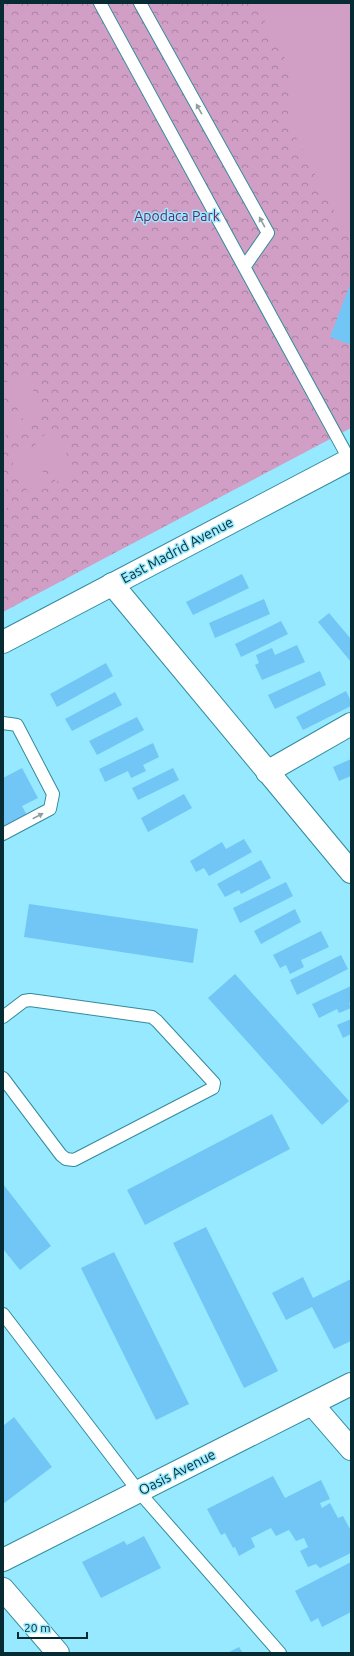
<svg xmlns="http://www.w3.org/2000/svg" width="354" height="1656" font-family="Ubuntu,sans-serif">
<defs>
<pattern id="park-crowns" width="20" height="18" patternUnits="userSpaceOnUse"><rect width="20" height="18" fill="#d19fc5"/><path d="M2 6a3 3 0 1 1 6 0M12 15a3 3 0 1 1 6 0" fill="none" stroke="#a882a1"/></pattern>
</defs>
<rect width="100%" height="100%" fill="#96e9fe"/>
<!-- park -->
<path fill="url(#park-crowns)" d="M3,3H351V428L3,612Z"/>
<!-- pitch -->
<path fill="#d19fc5" d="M255,3H351V243L288,122L291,69Z
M24,373L46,415L26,425L4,384Z
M3,397L20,428L3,437Z
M54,430L76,472L56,482L34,441Z
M28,444L50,486L30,496L8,454Z
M3,483L14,504L3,510Z"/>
<!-- building -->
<path fill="#71c6f6" d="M351,282V345L330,337Z
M242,574L249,588L193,615L186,602Z
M264,599L270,614L215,638L209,623Z
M329,613L351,639V662L318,622Z
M281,621L288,634L241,657L235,644Z
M297,645L305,662L262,680L255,665L259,663L256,655L272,648L275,655Z
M106,663L113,676L57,707L50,694Z
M320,671L326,685L275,709L268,695Z
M346,691L351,701V706L303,730L296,717Z
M115,692L122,705L72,731L65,719Z
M137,717L144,730L97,755L89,741Z
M153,743L159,757L143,765L146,771L131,778L128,771L105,782L99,769Z
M351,759V776L339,781L333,767Z
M22,768L38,798L22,806L29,819L3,831V778Z
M173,768L179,780L138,800L132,788Z
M184,794L192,808L148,832L141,818Z
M244,839L252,852L209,876L204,868L196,872L190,861L222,842L226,849Z
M261,860L271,878L241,894L239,890L225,897L217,884Z
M286,882L293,896L240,923L233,908Z
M29,904L198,929L193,963L24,937Z
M295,909L301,922L261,944L254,931Z
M321,931L329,947L301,960L304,967L290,974L286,965L280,968L273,955Z
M341,955L348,969L297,995L290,980Z
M235,974L349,1101L322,1125L208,998Z
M351,986V1002L349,1003L351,1008L339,1013L337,1009L319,1018L312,1004Z
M351,1019V1034L343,1038L337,1025Z
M272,1114L290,1149L145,1225L127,1190Z
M3,1184L51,1246L20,1270L3,1249Z
M206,1227L278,1371L244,1388L173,1243Z
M114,1252L189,1404L156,1420L81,1268Z
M303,1277L313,1298L351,1279V1341L334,1349L312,1307L286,1320L272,1293Z
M14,1417L52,1467L3,1504V1426Z
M273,1476L285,1498L321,1480L330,1499L320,1503L322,1508L330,1503L338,1518L343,1516L351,1531V1553L320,1568L316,1564L308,1567L300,1551L308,1547L304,1538L296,1541L289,1530L276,1536L271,1528L251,1538L255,1547L239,1556L235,1547L233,1548L225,1533L221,1535L207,1509Z
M144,1536L161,1568L101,1598L82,1562L124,1541L127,1545Z
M351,1562V1612L322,1627L318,1618L311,1622L295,1591Z
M239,1647L243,1653H227Z"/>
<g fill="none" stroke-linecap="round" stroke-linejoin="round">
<defs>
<path id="lane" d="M100,3L349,459
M140,3L268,233L245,266
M3,723L17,725L53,794L50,809L3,834
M3,1017L24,1001L30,1000L152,1017L157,1021L214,1083L213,1088L74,1160L66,1159L61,1155L3,1078
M3,1314L139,1492L280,1653"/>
<path id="street" d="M112,584L351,872
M267,772L351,724
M312,1404L351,1449
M3,1560L351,1384"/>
<path id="secondary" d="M3,642L351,459
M3,1589L58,1653"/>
</defs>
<!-- lane casing -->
<use href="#lane" stroke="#348a9d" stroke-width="14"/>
<!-- street casing -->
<use href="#street" stroke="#348a9d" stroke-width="24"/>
<!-- secondary casing -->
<use href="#secondary" stroke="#348a9d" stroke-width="24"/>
<!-- lane -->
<use href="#lane" stroke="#fff" stroke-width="12"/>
<!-- street -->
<use href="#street" stroke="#fff" stroke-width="22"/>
<!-- secondary -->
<use href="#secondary" stroke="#fff" stroke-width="22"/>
</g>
<!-- one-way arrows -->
<defs><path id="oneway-solid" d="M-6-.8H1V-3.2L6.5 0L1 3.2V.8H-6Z"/></defs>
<g fill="#8fa0a3">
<use href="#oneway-solid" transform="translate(199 109) rotate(-119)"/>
<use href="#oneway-solid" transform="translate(262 222) rotate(-119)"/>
<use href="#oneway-solid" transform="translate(38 816) rotate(-27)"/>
</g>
<g text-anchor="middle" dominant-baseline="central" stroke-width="3" stroke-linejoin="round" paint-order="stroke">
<!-- park labels -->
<g font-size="14" fill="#722465" stroke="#96e9fe">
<text x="177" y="216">Apodaca Park</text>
</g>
<!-- street labels -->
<g font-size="14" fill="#062b33" stroke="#96e9fe">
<text transform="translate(177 550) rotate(-28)">East Madrid Avenue</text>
<text transform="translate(177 1472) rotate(-27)">Oasis Avenue</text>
</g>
</g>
<!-- border -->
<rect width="354" height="1656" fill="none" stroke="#062b33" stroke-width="8"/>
<!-- scale -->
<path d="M18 1632v6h69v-6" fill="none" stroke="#062b33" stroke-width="2"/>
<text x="24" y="1632" font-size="12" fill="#062b33" stroke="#96e9fe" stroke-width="3" paint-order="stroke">20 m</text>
</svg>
